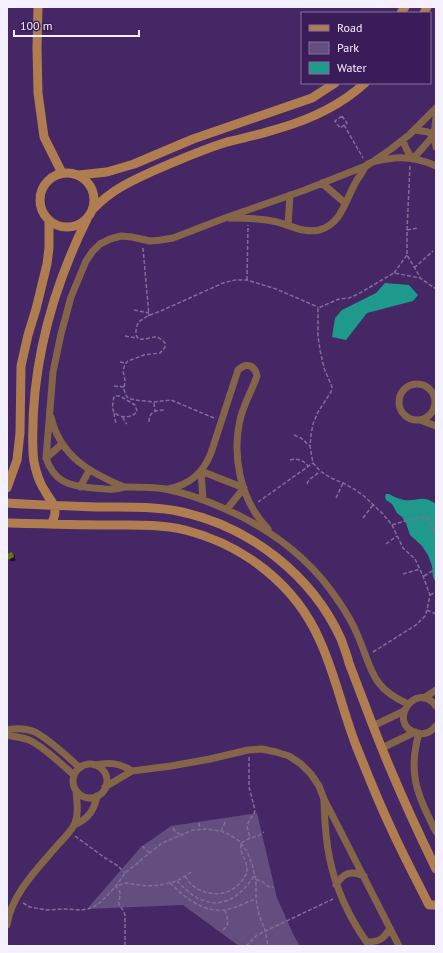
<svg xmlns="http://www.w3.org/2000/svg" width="443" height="953" font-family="'PT Sans',sans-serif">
<defs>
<filter id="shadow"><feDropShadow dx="3" dy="3" stdDeviation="0" flood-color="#0009"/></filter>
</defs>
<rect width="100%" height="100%" fill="#442764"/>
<!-- green -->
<path fill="#634e7f" d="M257,813L277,898L294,936L300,946H239L183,905L87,909L141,847L171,826Z"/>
<!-- water -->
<path fill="#1f998b" d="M385,283L409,285L418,295L413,301L367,313L346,340L332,337L335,318L342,310L376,293Z
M386,494H389C394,497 399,499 404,500C419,502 421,494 436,504V583L433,577L432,566L428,555L422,546L410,535L406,523L402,517L397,513L392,504L386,500L385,497Z"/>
<!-- building -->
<path fill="#607908" filter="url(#shadow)" d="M12,552L14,557L7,560V554Z"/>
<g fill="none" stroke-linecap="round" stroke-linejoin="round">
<!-- path -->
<path stroke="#826d9a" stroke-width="1.5" stroke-dasharray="4 2" stroke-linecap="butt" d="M342,116L347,123L340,128L335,121Z
M344,125L363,158
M410,166L407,230V255L420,277
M407,230L418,228
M143,248L149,316
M414,268L433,251
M394,273L407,255
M247,280L248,225
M134,310L149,313
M125,336L137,338
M120,362L126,363
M114,386L124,387
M116,396H120L135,405L137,411C133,419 117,419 113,410C112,406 113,401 114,397Z
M154,403L155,411
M114,413L115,420L116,423
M123,417L125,422L127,424
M214,418L171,400L154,402L136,400L131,399L127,397L124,390L125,380L123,371L125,364L128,361L144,355L160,353L165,347V343C162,340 159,337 155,337C150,337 140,342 137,337C135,334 136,325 139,322C145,316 156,313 163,310C183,301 203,292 223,283L235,280H247L276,289L318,307
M149,422C149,412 155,410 164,410
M294,435L301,438L310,446
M290,460C298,458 303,460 308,466
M307,484C309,477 316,477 319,471
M336,498L343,483
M258,502L313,463
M363,518L373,505
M392,525L415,518L425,517L429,520L436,536
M386,544L397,536
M403,574L420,569
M424,576L436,569
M430,595L436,592
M427,610L436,614
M373,652L416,625L425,616L427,610L430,595L423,576L415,559L403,548L392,525L383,514L364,496L354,489L343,483L331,478L320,471L313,463L310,446L311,435L313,424L318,412L331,392L332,387L324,368L320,350L318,336V308L339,299L349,298L358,294L394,273L420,278L436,289
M249,757V787L255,810L254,814L250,819L247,826L250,838
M199,823L200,829
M173,828L176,832L180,834
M221,831L226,820
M75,836L105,858L118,866L125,873
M142,846L150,853
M185,876C187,879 188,881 191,884C204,896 226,898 239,884C243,880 246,876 247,871C248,860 239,855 241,843L250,838L258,836L264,832
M256,880C265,879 264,888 273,887
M177,881C185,889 194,898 205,901C226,908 243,893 254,876
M170,883C175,887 180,893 186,897C197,906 214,913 229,909C238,907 247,902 255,899
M23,903L30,907L47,910L64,909L81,910L88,909L95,906L101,902L116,886L125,873L162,843L193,830L206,829L221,831L230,835L239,841L247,851L252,864L256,880V899L259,915L265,930L268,946
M223,930C230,924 228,919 225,911
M125,946V915L123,910L119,905V902L120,895V892L116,886L126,883L147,886L160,885L177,881L193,871
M246,946L257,935L333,899"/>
<!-- street -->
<path stroke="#856549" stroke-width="7" d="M436,117L434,135L436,147
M403,140C405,148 408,153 413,159L434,135L428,132L415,130
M322,183L345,203
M229,218C243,218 258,218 272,221C287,223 302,234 319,230C345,223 346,193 361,174C363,171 365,166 368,164C375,160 386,159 395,158C409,157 423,160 436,166
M288,225L290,195
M399 402a18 18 0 1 1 36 0a18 18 0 1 1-36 0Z
M51,417C60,456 90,473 124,487
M420,420L436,426
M46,458L62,444
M80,487L89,471
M168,489C190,485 203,473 211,453L238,370C246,362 255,365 257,376C252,390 245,402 241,416C231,455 240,500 268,529
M203,500L201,471L244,488L227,509
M424,698L436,690
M408,704C371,688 372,669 358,636C353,624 346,612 339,602C315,565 281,537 242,517C218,505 192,494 165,489C153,487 139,487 126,487C122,487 118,489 114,489C107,490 100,488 93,488C69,486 54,482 46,458L53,372L61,334L71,297L86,261L92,252L100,244L110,239L121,236L132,237L150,241L161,240L173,238L225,218L305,190L368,165L391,149L409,135L436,108
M436,706C415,679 386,725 417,733C424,735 431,732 436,726
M373,726L404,711
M7,730C16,728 26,728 35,732C50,740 67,756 80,768
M419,733C407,775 418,795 436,832
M7,735C14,737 22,737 29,740C42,745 62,765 74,775
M382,748L415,732
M73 781a17 17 0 1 1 34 0a17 17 0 1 1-34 0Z
M95,765C110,762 119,763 132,771
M105,787L132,771L171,766L210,759L248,750L262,749L276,752L289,756L301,764L311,774L319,786L324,799L399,946
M324,801C325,844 330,877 350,915C356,926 362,937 370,946
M74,825C88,819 94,811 97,796
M336,885C343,873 351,870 364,876
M7,925C11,895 37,869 56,847C62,840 70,833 74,825C79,815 77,802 76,791
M367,942C379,942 384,939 390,928"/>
<!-- secondary -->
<path stroke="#af7d4f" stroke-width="9" d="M38,7L37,48L38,93L44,137L62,173
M401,13L405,7
M424,13L427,7
M40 200a27 27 0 1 1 54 0a27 27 0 1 1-54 0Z
M79,175L107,172L134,164L193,139L312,98L335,83
M93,209C112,190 127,183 151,172C176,161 201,150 227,142C244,138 261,134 277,129C309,120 341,105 365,83
M7,488L17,460L20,433L21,366L28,335L36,309L47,264L49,248V221
M7,503C38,505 69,506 99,507C127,507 155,506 182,512C250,527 312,575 341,639C344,647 347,655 349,663C357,684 365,705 373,726C392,775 413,822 436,869
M7,523C42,524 76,525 111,525C135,525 161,524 185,530C244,545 296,585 320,641C336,676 343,713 357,748C368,775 378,801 390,826C402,853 416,879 429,905H436
M51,524C54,519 56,512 54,507C53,501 47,496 45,491C38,481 33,463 33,451C30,369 51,292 87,219"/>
</g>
<!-- border -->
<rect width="443" height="953" fill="none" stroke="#f5f0ff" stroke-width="16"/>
<!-- legend -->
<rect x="301" y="12" width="130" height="72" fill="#3a1c59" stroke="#85719b"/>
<rect x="309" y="25" width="20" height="6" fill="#af7d4f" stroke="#85719b"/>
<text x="337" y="32" font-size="12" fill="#f5f0ff">Road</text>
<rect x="309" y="42" width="20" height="12" fill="#634e7f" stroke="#85719b"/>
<text x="337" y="52" font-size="12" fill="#f5f0ff">Park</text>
<rect x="309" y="62" width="20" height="12" fill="#1f998b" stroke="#85719b"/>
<text x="337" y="72" font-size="12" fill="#f5f0ff">Water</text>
<!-- scale -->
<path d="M14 30v6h125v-6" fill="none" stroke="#f5f0ff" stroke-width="2"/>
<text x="20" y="30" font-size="12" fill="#f5f0ff" stroke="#3a1c59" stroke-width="3" paint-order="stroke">100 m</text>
</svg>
